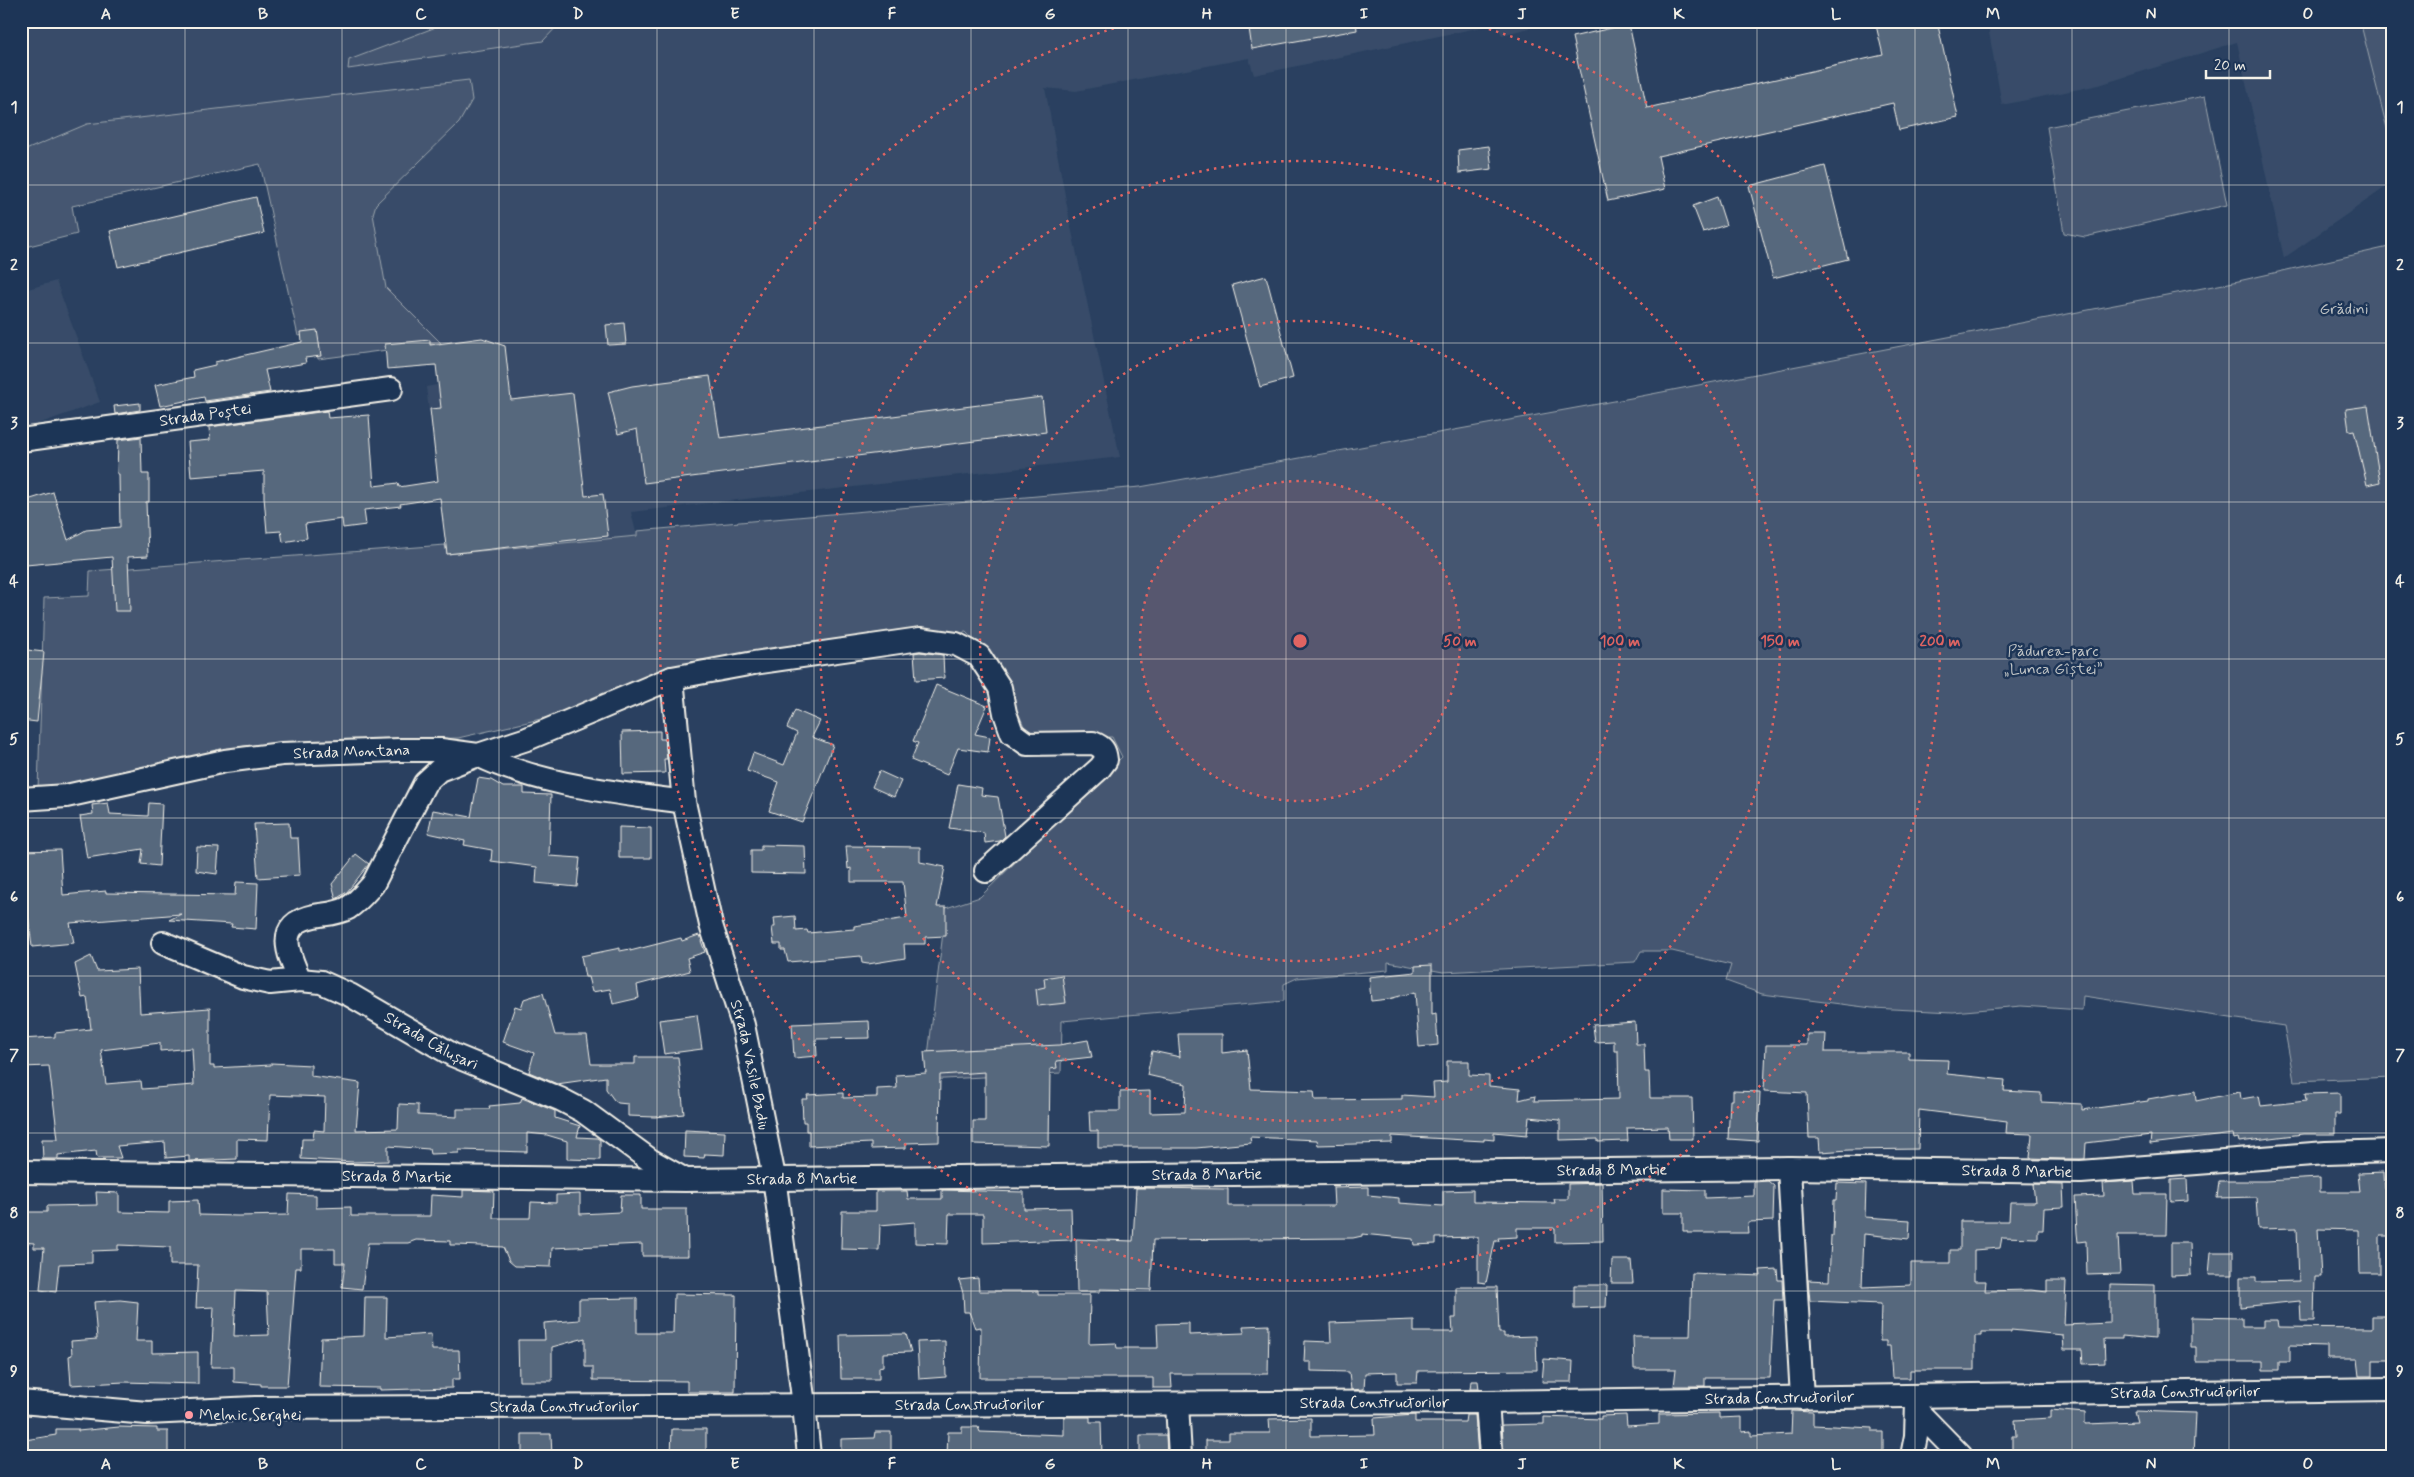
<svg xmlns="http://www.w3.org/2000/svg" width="2414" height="1477" font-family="Mynerve,sans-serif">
<rect width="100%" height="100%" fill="#2a4060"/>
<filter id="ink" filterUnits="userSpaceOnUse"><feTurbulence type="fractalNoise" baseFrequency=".02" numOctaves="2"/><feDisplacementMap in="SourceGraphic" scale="10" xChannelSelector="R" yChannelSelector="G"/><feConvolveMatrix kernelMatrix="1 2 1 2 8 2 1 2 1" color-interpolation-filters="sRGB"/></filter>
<g filter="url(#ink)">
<!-- built -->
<path fill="#374c69" d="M21,21H1556L1502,35L1496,24L1254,75L1249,58L1076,91L1045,88L1070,222L1120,457L631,512L637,536L447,554L426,387L437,385L441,344L318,359L314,334L298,336L260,164L72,206L77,234L21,248Z
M1987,21H2360L2393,152V182L2284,258L2237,42L2099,85L2002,105Z
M56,281L100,402L21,430V291Z"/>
<!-- green -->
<path fill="#445771" stroke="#9ca4ac" d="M452,21H562L543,41L348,69L349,60Z
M2360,21H2393V152Z
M469,80L472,100L459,123L376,204L373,214L386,288L441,343L318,359L314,334L298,336L260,164L72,206L77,234L21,248V152L87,124Z
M2205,96L2227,205L2085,237L2064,233L2047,127Z
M2393,246V1077L2294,1081L2284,1026L2083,996L2082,1010L2021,1006L1953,1012L1872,1008L1762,994L1726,981L1731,965L1672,951H1641L1635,962L1443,972L1388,962V970L1297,978L1284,984V1001L1062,1021L1061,1073L925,1080L946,908L980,897L1122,757L1112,737L1029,738C1010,693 1000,668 966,632L682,675L558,715L458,738L244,746L38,790L44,598L89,596L90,571L445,545L447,554L637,536V531L1140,487L1631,398L2234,282Z"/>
<!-- building -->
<path fill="#56677d" stroke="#f4f1e8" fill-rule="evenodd" d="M1248,21H1356L1357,30L1252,49Z
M1875,21H1937L1958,117L1899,130L1893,103L1658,156L1665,189L1608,201L1572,37L1629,24L1647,108L1883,55Z
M1489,146L1492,169L1459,173L1458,150Z
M1825,166L1848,259L1773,278L1749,186Z
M256,197L264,233L118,267L110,231Z
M1717,197L1726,225L1703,232L1693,206Z
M1266,276L1293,378L1260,387L1232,285Z
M624,323L626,344L608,345L606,325Z
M317,330L321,356L305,358L306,363L265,370L270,392L205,401L204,397L160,406L155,385L194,377L193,370L215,365V362L302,342L301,332Z
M482,338L505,346L511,400L573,393L585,496L603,494L608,536L447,554L440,498L400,504L401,506L364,510L366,525L343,528L342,519L305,524L307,538L283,542L281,531L267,532L264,497V471L191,477L188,442L210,440L209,427L327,411L328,418L369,415L374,486L398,483L399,487L438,481L430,409L441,408L436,365L387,369L385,344L430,340V345Z
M710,376L720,438L1042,397L1046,432L644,483L637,429L618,434L608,392L632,386Z
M140,403V410L115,414L114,406Z
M2368,406L2380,482L2367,485L2354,430L2349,431L2346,409Z
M141,437L142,474H149V502H146L148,556L128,557L130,611H115L112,557L26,565L21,534V502L53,492L68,540L86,530L120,527L119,474H117L118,440Z
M27,650L44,652L37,722L21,720V691Z
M920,652L943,655L944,678L916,680L914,653Z
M936,685L987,706L975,734L990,737L988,752L958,748L947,775L911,760L918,743L913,741Z
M795,710L820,721L812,737L833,745L802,822L769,811L779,782L747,771L753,753L784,765L797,733L787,728Z
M660,731V739H665L667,759H664L665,773L623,774L622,732Z
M879,771L901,781L894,797L872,787Z
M478,778L491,780L503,787H524V794L551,795L549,856L580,858L577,887L536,883L537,867L491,861L492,850L464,845L465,841L428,833L433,810L471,817Z
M958,784L982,788L981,795L998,797L1005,836L1000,841L985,843L984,833L949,828Z
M108,803L110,814L148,816L149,803L162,804L159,866L141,864L143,849L87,858L80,816L93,814L92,805Z
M289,823L290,838H298L300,875L258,878L254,824Z
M619,827L651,828V858H619Z
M761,845L805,846L806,874L751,873V850H761Z
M846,846L920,847V862L945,867L937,907H946V936L925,937V944H904L905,958L868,964L862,963L861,956L788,962L785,950H781V944H774L772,927H775L774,918L795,916L796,931L807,930L808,933L854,929V926L907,918L903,882H851V868L848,869Z
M197,847L219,848L217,874L196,871Z
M60,850L63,895L106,891V893L235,895L236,882L258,883L256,929L231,927L232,924L169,920L181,914L70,923L74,943L32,947L27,905H21V851Z
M356,854L369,864L347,892L336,899L332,884Z
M699,935L705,952L687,958L690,971L637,985L639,998L613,1004L610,989L592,992L588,977H585L581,956L620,948V951L630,949V951L681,938L682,941Z
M91,956L97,971L138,969L140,1013L210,1008V1066H214V1068L271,1065V1063L311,1065V1076L360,1083L356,1130L398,1129L399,1104L418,1105V1115L457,1117V1109H490L489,1106L520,1103L522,1098L555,1111V1118L580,1126L577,1137L597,1138L600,1140V1160L567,1159V1141L547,1135L527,1133V1152L459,1150V1153L430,1154L429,1149L388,1146V1161L354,1162L301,1159L302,1139H313L314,1130L324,1131L325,1097L270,1095L268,1140L237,1139V1159L189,1161V1156L166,1158L165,1142L117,1146L121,1158H97L96,1151L58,1155V1159H43L42,1139H58L49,1066L22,1067L21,1039L55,1037V1033L91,1029L87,997L82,998L75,964ZM160,1043V1051L192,1048L194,1085L142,1089L141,1081L106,1084L101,1050Z
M1432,965V1015L1436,1014L1438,1045L1419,1047L1415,992L1389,999L1371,1001L1369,977L1415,972V966Z
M1062,975L1066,1003L1038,1006L1036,989L1045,987L1044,978Z
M543,993L555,1035H587L591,1064H635V1057H678L684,1114L655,1117L628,1116V1104L618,1103L614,1100L606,1089V1077L557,1084L529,1072L534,1053L503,1042L515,1006L521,1008L524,999Z
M697,1015L702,1049L664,1054L659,1020Z
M869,1021L870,1038L816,1039L817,1056L794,1058L792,1024Z
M1635,1022L1636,1044H1644L1645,1072H1649L1650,1098H1692L1693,1139H1669L1668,1127L1627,1128L1628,1141L1598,1142V1139L1560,1140V1120L1529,1117L1527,1135L1494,1132V1140L1484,1139V1141L1392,1136V1143L1318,1145L1317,1140L1250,1137L1251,1143L1196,1148H1098V1131H1090L1089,1111H1120V1092L1150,1091V1113L1185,1112L1186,1084L1147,1075L1152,1051L1180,1057L1178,1034H1222V1053L1247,1050L1251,1089L1314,1091L1315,1100L1402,1099V1095L1434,1097L1433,1083L1447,1082V1061H1469V1075L1489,1076V1086L1520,1089L1519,1100L1535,1096L1534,1101L1619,1099L1618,1051H1614V1041L1595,1042L1593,1025Z
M1807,1034H1826L1825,1052H1909V1059L1948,1060L1947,1074L2005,1080L2004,1091L2041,1093V1102L2082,1104V1110L2148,1101V1099L2195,1091L2196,1101L2240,1092L2241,1099L2259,1096L2261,1106L2306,1101L2305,1094L2340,1093V1114H2335V1134H2303L2239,1142L2238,1138L2234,1139L2233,1134L2150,1144L2151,1135L2086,1143L2085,1159H2061L2030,1158L2032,1134L2006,1133L2007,1121L1919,1110L1918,1149L1849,1150L1820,1152L1819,1138H1809L1807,1093L1764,1091L1766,1045H1807Z
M1088,1040L1092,1057L1056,1061L1057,1068L1050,1069L1049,1146L973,1144V1121H985V1072L940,1075L939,1142L906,1143V1148L871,1149V1143L809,1146V1131H806V1122H803L802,1099H808L807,1095L843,1093V1098L877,1097V1089L897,1088L896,1075L926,1073L924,1052L1059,1045Z
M1733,1091L1760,1092L1758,1141L1728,1139L1730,1100H1733Z
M685,1130L725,1132L724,1155L705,1154L704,1158L684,1157Z
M2384,1172L2385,1191H2393V1236H2380V1273H2360L2359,1230L2318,1229L2321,1277H2315L2314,1321H2301L2300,1301L2240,1307V1277H2256V1282L2299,1281L2297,1228L2258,1229L2256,1197L2217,1198L2219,1181H2265L2320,1178V1192H2360L2358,1173Z
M2187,1179L2188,1201L2171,1202V1180Z
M1768,1181L1774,1186L1773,1221L1748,1222L1749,1233H1687V1231H1683V1213H1663V1189L1705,1190V1198L1754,1196V1182Z
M2134,1181L2135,1194H2167L2166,1235H2118L2120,1274L2087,1275L2086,1241L2078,1242L2077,1233L2075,1197L2104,1196L2103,1183Z
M1602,1183L1603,1241L1555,1242V1228H1517V1237L1498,1238L1499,1241H1495L1486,1283L1478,1282V1237L1436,1238V1244L1414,1245L1413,1239L1362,1234V1236L1353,1238L1153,1240L1151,1290L1100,1289V1292H1077L1076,1239L1133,1241L1136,1188L1228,1189V1206H1334L1333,1188L1368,1187V1195L1399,1198V1203L1443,1206V1191L1473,1190V1202L1555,1203L1554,1199H1568V1184Z
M1837,1183L1866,1184L1865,1217L1910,1220L1909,1239L1864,1234L1862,1287L1911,1285V1263H1950V1250H1960V1221H2009L2010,1202H2035L2033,1184L2063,1185L2064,1207L2044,1208L2043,1230H2038V1238L2002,1237L2000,1248L1974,1250V1281H1986L1985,1291L2031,1290L2047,1292V1281H2066L2064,1325L2110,1323V1284L2155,1285V1339L2122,1336V1339H2104L2105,1363L2083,1364L2082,1350H2064L2063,1335L2011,1330V1332H1982V1336H1975V1370H1910V1378H1892L1890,1346H1886V1341H1880L1881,1304L1810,1301L1808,1280L1829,1281L1831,1236H1833L1834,1200H1836Z
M463,1190L494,1191L493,1218H530L531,1202L556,1203V1195L580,1194V1214L620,1212L621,1195H641V1209H687L688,1256H642V1244L552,1248L551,1267L515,1266L509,1261L503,1247L458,1245H450V1241L416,1240L408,1243H368L362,1289L342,1287L345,1263H335V1249H301V1268H296L287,1386H261V1384L234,1382V1367H211L214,1307L196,1308L198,1265H170V1247L118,1245V1250L92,1251V1263L59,1264L56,1292L40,1290L44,1248H34V1243L21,1242V1212H47V1206L97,1205L96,1192L119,1193V1212L169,1213V1201L198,1200L199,1215L238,1216L288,1215L289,1194L316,1195V1208L351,1207V1216H430L431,1195L463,1197ZM236,1291L267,1292L269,1335L234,1336Z
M942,1190L1024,1192V1209L1071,1208L1072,1240L983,1243V1214H949L948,1244L915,1243V1222L880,1225L879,1250L841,1249L842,1211H876V1191H907L908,1199H942Z
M2171,1243H2190L2191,1275L2171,1276Z
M2211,1252H2233V1275H2209Z
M1612,1260H1631L1633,1283H1611Z
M1777,1269L1778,1280H1782L1783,1300H1774L1770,1378H1705V1386H1674L1676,1369H1634L1633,1336H1690L1692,1273L1761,1276L1760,1270Z
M978,1278L979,1291H1038V1295H1090L1089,1344L1116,1343L1117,1348H1158L1157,1324L1189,1323V1335L1244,1333L1243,1326L1269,1325L1268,1374H1171L1172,1388H1153V1378H980L981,1327L975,1328L969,1312H964L963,1293L959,1280Z
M1574,1285H1607L1606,1307L1574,1308Z
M1456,1287H1497L1499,1333H1504V1337L1536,1336L1537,1370L1418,1371L1417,1383H1397V1372L1365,1373L1364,1389L1351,1390L1349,1372L1311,1371V1362H1304L1305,1341L1331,1342L1330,1323L1414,1320V1332H1453L1452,1318H1456Z
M674,1294L736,1295L735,1392H687V1381L593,1380V1367H585V1338L552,1347V1381H519L518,1340H545L544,1323L579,1320V1299L637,1298V1333H673Z
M365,1297H387L386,1337L431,1334L432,1350H459L460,1379H452V1388L380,1390V1388L319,1387L321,1338L364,1336Z
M120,1300L138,1302L136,1341H152V1353L198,1352V1384L124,1382L71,1385L69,1356L72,1355L71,1341L97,1339L94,1302Z
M2372,1316H2393V1360H2373V1376H2359L2357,1359H2327V1346L2290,1345V1362H2279V1370H2263V1362H2196V1347H2191V1317L2242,1318V1327H2263V1320H2277L2278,1327L2372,1328Z
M906,1334L911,1352L883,1353V1366L879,1367V1379H841L840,1335Z
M945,1341L946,1377L919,1379L917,1342Z
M1544,1359L1573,1361L1572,1382H1542Z
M1471,1381H1478L1479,1389H1470Z
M2051,1410L2085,1413V1424L2137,1422L2134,1411L2195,1413L2193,1456H2012V1436H2016L2015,1420L2051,1418Z
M1792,1411L1813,1412V1425L1873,1428V1432H1883V1456L1784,1453V1456H1624V1451L1583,1456H1504L1502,1425L1544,1424V1417L1601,1419V1416L1626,1415L1627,1426L1659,1424V1414L1719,1413V1418L1742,1417V1432L1751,1431V1436L1791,1434Z
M1415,1415V1422H1465L1466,1415H1475L1478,1456H1206V1440H1229V1433H1270L1269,1419L1311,1418V1436L1375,1435L1374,1418Z
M1064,1417H1090V1422H1101L1102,1456H947L948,1432H962V1427H978L980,1432L1064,1435Z
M119,1427L157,1428V1431H168V1456H28L25,1440L56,1435V1429H78V1431Z
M672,1429H706V1456H671Z
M875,1432H891V1456H841V1439L874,1438Z
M522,1434H551L552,1456H522Z
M1140,1435H1166L1167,1456H1140Z"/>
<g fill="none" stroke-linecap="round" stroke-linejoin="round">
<defs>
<g id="minor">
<path id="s1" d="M21,440L391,389"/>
<path id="s2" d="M672,678L684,802L711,925L743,1025L774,1177L804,1405L809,1456"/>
<path id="s3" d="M21,799L66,796L225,761L282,754L399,750H441L478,755L527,739L672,678L754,663L920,639L956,644L979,656L1000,688L1005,713L1012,733L1027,744L1093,743C1103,747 1105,750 1106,760L1100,768L986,871"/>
<path id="s4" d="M163,943L243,977L270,983L300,980L321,982L350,995L453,1055L560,1099L583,1111L650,1160L682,1178"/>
<path d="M300,980C288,954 274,924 314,916C325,914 337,914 348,908C358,902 365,893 373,884L425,783L439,770L478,755C542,786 614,792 684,802"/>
<path d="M1789,1168L1802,1398"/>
<path id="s5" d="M21,1172L685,1180L1789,1168L2081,1172L2326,1153L2393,1151"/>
<path id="s6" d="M21,1402L147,1413L255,1408L1487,1402L2393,1389"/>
<path d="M1487,1402L1491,1456"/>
<path d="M1177,1404L1180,1456"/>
<path d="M1917,1411L1961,1456"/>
<path d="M1912,1456L1916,1436L1917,1402"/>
</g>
</defs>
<!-- minor casing -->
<use href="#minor" stroke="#f4f1e8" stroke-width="26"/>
<!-- minor -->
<use href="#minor" stroke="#1d3557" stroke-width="22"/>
</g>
</g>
<!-- grid -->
<path fill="none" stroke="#f4f1e8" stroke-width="1" stroke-opacity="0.55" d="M185,21V1456M342,21V1456M499,21V1456M657,21V1456M814,21V1456M971,21V1456M1128,21V1456M1286,21V1456M1443,21V1456M1600,21V1456M1757,21V1456M1915,21V1456M2072,21V1456M2229,21V1456M21,185H2393M21,343H2393M21,502H2393M21,659H2393M21,818H2393M21,976H2393M21,1133H2393M21,1291H2393"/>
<!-- distance rings -->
<circle cx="1300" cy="641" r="160" fill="#df6462" fill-opacity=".12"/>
<g fill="none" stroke="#df6462" stroke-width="2.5" stroke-dasharray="2.5 5">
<circle cx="1300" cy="641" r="160"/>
<circle cx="1300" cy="641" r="320"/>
<circle cx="1300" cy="641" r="480"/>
<path d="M1460 21A640 640 0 1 1 1140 21"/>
</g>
<!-- markers -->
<circle fill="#ff9aa2" stroke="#1d3557" stroke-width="2" cx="189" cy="1415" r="5"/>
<g text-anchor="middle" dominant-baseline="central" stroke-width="5" stroke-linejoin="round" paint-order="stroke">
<!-- park labels -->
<g font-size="16" fill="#bfc3c4" stroke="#1d3557">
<text x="2344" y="309">Grădini</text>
<text x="2053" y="651">Pădurea-parc<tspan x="2053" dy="18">„Lunca Gîștei”</tspan></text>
</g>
<!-- street labels -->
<g font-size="16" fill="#f4f1e8" stroke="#1d3557">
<text stroke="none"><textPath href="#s1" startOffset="186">Strada Poștei</textPath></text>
<text stroke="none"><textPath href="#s3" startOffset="335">Strada Montana</textPath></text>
<text stroke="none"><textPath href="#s4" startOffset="291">Strada Călușari</textPath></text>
<text stroke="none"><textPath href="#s2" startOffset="396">Strada Vasile Badiu</textPath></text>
<text stroke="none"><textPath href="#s5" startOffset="1591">Strada 8 Martie</textPath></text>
<text stroke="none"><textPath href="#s5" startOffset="1996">Strada 8 Martie</textPath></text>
<text stroke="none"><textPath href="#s5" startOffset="1186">Strada 8 Martie</textPath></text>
<text stroke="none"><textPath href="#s5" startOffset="376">Strada 8 Martie</textPath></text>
<text stroke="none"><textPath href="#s5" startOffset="781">Strada 8 Martie</textPath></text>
<text stroke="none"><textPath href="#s6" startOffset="2165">Strada Constructorilor</textPath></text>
<text stroke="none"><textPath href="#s6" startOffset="1759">Strada Constructorilor</textPath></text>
<text stroke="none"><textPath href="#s6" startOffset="1354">Strada Constructorilor</textPath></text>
<text stroke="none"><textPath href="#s6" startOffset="949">Strada Constructorilor</textPath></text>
<text stroke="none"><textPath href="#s6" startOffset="544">Strada Constructorilor</textPath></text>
</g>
<!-- poi labels -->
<g font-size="16" fill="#f4f1e8" stroke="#1d3557" text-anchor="start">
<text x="199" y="1415">Melnic Serghei</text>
</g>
</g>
<circle cx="1300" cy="641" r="8" fill="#df6462" stroke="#1d3557" stroke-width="2.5"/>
<g font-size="15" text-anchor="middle" font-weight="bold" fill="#df6462" stroke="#1d3557" stroke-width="5" stroke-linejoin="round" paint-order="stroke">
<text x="1460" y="646">50 m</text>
<text x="1620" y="646">100 m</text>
<text x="1780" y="646">150 m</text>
<text x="1940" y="646">200 m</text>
</g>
<!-- margin -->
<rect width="2414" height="1477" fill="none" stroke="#1d3557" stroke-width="55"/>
<!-- scale -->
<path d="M2206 70v8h64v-8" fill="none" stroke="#f4f1e8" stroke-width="2.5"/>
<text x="2214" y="70" font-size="15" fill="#f4f1e8" stroke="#1d3557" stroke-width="4" paint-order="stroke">20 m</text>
<rect x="28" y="28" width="2358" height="1422" fill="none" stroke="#f4f1e8" stroke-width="2"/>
<g font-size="16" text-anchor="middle" font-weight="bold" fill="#f4f1e8">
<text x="106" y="19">A</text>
<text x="263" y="19">B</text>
<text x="421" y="19">C</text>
<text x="578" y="19">D</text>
<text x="735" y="19">E</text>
<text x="892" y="19">F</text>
<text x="1050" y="19">G</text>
<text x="1207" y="19">H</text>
<text x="1364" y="19">I</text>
<text x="1522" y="19">J</text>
<text x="1679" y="19">K</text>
<text x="1836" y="19">L</text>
<text x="1993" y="19">M</text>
<text x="2151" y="19">N</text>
<text x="2308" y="19">O</text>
<text x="14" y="112">1</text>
<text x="2400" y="112">1</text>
<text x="14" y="270">2</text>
<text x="2400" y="270">2</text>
<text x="14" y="428">3</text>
<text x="2400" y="428">3</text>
<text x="14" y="586">4</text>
<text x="2400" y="586">4</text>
<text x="14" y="744">5</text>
<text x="2400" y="744">5</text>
<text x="14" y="902">6</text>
<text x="2400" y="902">6</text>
<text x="14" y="1060">7</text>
<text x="2400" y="1060">7</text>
<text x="14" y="1218">8</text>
<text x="2400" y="1218">8</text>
<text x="14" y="1376">9</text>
<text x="2400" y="1376">9</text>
<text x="106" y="1469">A</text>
<text x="263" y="1469">B</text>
<text x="421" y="1469">C</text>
<text x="578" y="1469">D</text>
<text x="735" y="1469">E</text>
<text x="892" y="1469">F</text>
<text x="1050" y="1469">G</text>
<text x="1207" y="1469">H</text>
<text x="1364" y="1469">I</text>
<text x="1522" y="1469">J</text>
<text x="1679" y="1469">K</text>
<text x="1836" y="1469">L</text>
<text x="1993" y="1469">M</text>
<text x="2151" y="1469">N</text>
<text x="2308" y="1469">O</text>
</g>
</svg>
